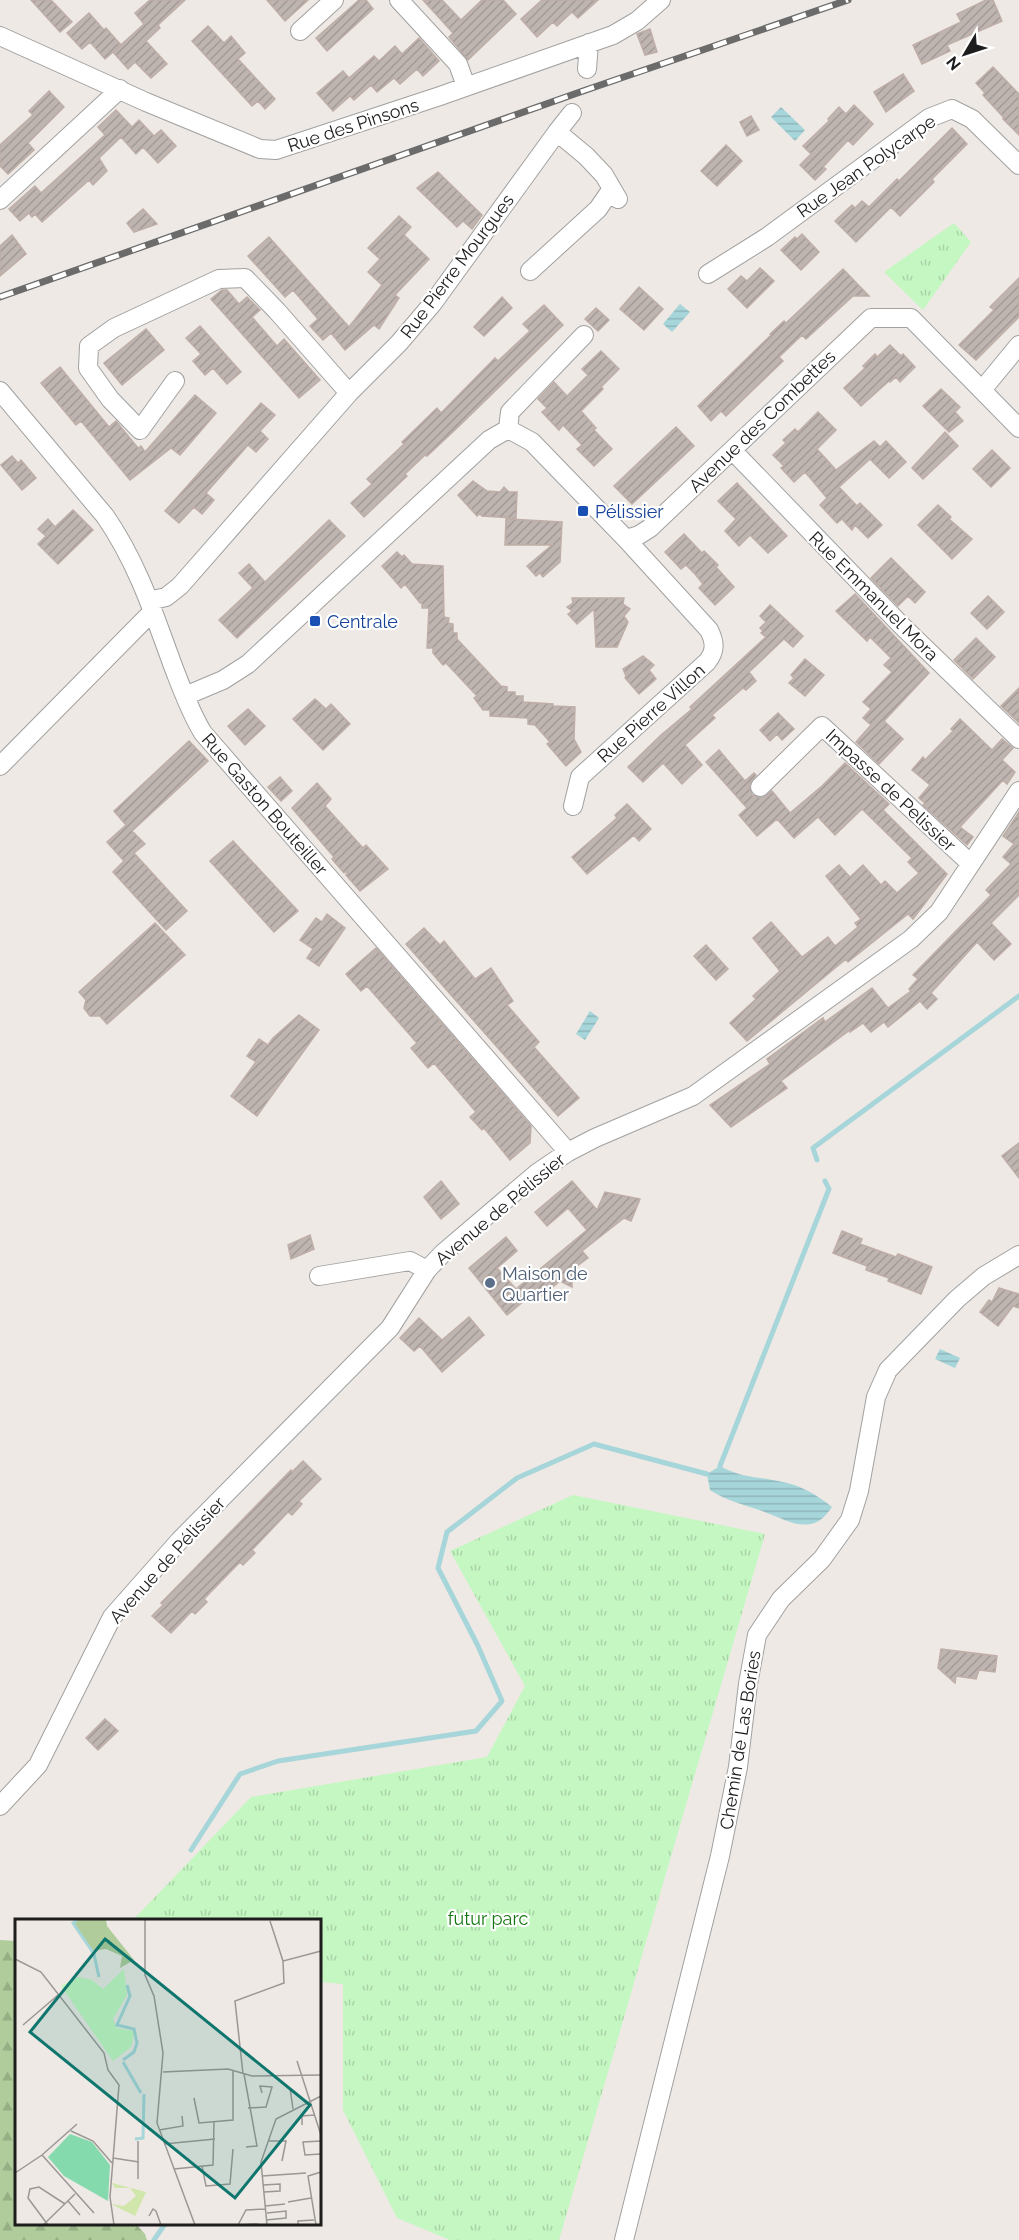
<svg xmlns="http://www.w3.org/2000/svg" width="1019" height="2240" font-family="Raleway,sans-serif">
<defs>
<pattern id="forest-firs" width="22" height="20" patternUnits="userSpaceOnUse" patternTransform="scale(1.5)"><rect width="22" height="20" fill="#afcc9a"/><path d="M5 1l3.5 6h-7zM16 11l3.5 6h-7z" fill="#96af84"/></pattern>
<pattern id="park-tufts" width="24" height="20" patternUnits="userSpaceOnUse" patternTransform="scale(1.5)"><rect width="24" height="20" fill="#c5f7c2"/><path d="M3 7l-1-3M5 7V3M7 7l1-3M15 17l-1-3M17 17v-4M19 17l1-3" fill="none" stroke="#a9d3a6"/></pattern>
<pattern id="water-rules" width="6" height="5" patternUnits="userSpaceOnUse" patternTransform="scale(1.5)"><rect width="6" height="5" fill="#a6d5da"/><path d="M0 2.5h6" fill="none" stroke="#8eb6bb"/></pattern>
<pattern id="building-hatch" width="6" height="6" patternUnits="userSpaceOnUse" patternTransform="scale(1.5)"><rect width="6" height="6" fill="#beb4b0"/><path d="M-1 1l2-2M0 6l6-6M5 7l2-2" fill="none" stroke="#a39a97"/></pattern>
</defs>
<rect width="100%" height="100%" fill="#eee9e4"/>
<!-- forest -->
<path fill="url(#forest-firs)" d="M0,1940L16,1941V2224H136L145,2234L147,2240H0Z"/>
<!-- park -->
<path fill="url(#park-tufts)" d="M954,223L971,242L923,310L884,272Z
M573,1495L765,1534L559,2240H450L397,2218L343,2110V1984L320,1982V1920H133L251,1797L487,1757L525,1686L450,1551Z"/>
<!-- water -->
<path fill="url(#water-rules)" d="M781,107L805,130L795,141L771,117Z
M680,304L690,312L672,332L663,324Z
M590,1011L599,1018L585,1040L576,1034Z
M940,1349L960,1358L955,1368L935,1359Z
M720,1466C742,1478 754,1476 778,1481C798,1484 816,1494 832,1507C827,1514 821,1522 811,1524C795,1527 782,1518 767,1513C747,1505 728,1502 710,1490L707,1474Z"/>
<g fill="none" stroke-linecap="round" stroke-linejoin="round">
<!-- stream -->
<path stroke="#a6d5da" stroke-width="5" d="M817,1160L813,1148L1019,996
M720,1466L829,1189L825,1181
M191,1850L240,1774L278,1761L476,1731L502,1701L478,1646L438,1568L447,1532L517,1478L594,1444L707,1474
M154,2240L165,2224"/>
</g>
<!-- building -->
<path fill="url(#building-hatch)" stroke="#bfaea7" stroke-width="1.5" d="M31,0H51L72,22L60,32Z
M150,0H185L158,25L160,28L146,41L167,64L151,78L135,62L128,69L113,52L144,24L135,13Z
M267,0H308L285,21Z
M359,0H366L373,9L327,51L316,38Z
M423,0H442L461,20L482,0H503L516,14L468,60L449,37L453,33Z
M542,0H598L578,18L572,12L557,26L553,22L537,37L521,19Z
M986,0H993L1002,21L947,45L950,51L922,64L913,45L961,22L957,14Z
M89,13L104,30L106,28L121,45L105,59L90,42L82,49L67,33Z
M208,26L224,43L231,36L245,53L238,59L275,99L265,109L258,101L252,106L192,41Z
M650,29L657,52L645,55L637,34Z
M419,38L439,61L423,76L417,69L400,84L394,78L377,92L371,85L354,100L350,96L333,111L317,93L343,71L349,78L374,56L379,61L395,46L402,54Z
M993,67L1019,94V135L1003,119L1004,118L983,95L985,93L976,83Z
M903,74L914,91L886,112L874,92Z
M49,91L64,107L28,143L34,150L8,174L0,166V145L33,115L29,111Z
M854,105L873,124L853,145L848,140L823,167L826,169L815,180L800,165L811,154L803,146L829,121L828,119L839,107L846,114Z
M116,110L132,127L139,120L154,136L161,130L176,146L158,163L143,147L136,154L121,137L99,158L107,171L93,185L89,180L42,222L35,214L32,217L29,213L20,221L9,209L35,186L41,193L105,135L98,127Z
M751,116L759,130L747,136L740,122Z
M952,128L967,144L932,179L934,182L900,216L891,207L856,242L835,221L852,205L855,208L862,201L869,207L897,179L899,181Z
M726,145L742,161L717,186L701,171Z
M438,172L482,215L472,229L463,221L457,227L417,188Z
M143,209L157,224L134,232L127,223Z
M399,216L411,227L404,235L429,259L395,295L399,298L379,329L374,325L345,350L331,333L323,340L310,326L318,319L293,290L285,297L248,256L269,237L349,327L382,285L368,272L380,259L368,248Z
M802,234L819,252L801,270L781,250L795,237L797,239Z
M12,235L26,254L0,276V246Z
M760,268L774,281L747,308L728,289L741,276L747,281Z
M843,269L869,296H853L806,339L802,335L779,357L783,361L758,385L726,416L721,411L711,421L698,406L771,335L770,334L784,321L786,323Z
M1019,278V317L976,360L959,345L994,310L990,307Z
M639,287L663,309L644,330L620,309Z
M222,290H227L239,304L247,297L260,310L252,317L277,346L284,339L320,380L299,398L211,299Z
M502,297L512,308L484,336L474,327Z
M544,305L563,325L456,429L427,456L425,455L405,474L407,476L364,517L351,503L372,484L367,479L404,444L402,442L437,408L441,413L495,358L498,361L530,331L523,324Z
M596,308L609,320L598,331L585,319Z
M200,326L241,372L227,384L213,368L205,375L193,361L201,354L186,338Z
M146,329L164,350L122,385L104,363Z
M890,345L901,356L903,354L915,367L900,382L896,377L890,382L889,381L861,406L844,388L865,368L863,366L875,354L877,357Z
M601,351L619,369L601,387L603,389L581,411L596,428L594,430L612,449L594,466L577,449L582,445L563,425L559,430L542,412L547,408L538,399L554,382L567,396L588,375L582,369Z
M60,367L109,427L116,421L138,448L141,446L145,452L195,395L216,413L180,455L171,448L130,480L81,421L76,425L41,383Z
M941,389L960,407L955,412L963,421L949,432L923,406Z
M261,403L275,415L260,431L268,439L256,452L248,445L206,493L214,500L202,514L194,507L179,523L165,511Z
M818,412L836,430L817,449L836,470L874,441L880,447L886,441L906,462L889,478L870,459L839,487L857,506L860,503L882,525L868,538L855,525L852,530L842,519L837,523L820,505L827,498L805,472L794,482L781,468L784,466L773,455L786,443L783,440L795,429L798,432Z
M676,427L694,446L632,504L614,486Z
M945,432L958,446L923,479L912,468Z
M992,450L1010,468L991,487L973,469Z
M12,456L18,463L21,460L36,478L22,490L1,465Z
M473,481L487,491L500,492L504,487L509,492H517L516,518L482,516L480,514L477,516L458,495Z
M737,483L787,536L768,553L750,535L739,546L725,531L736,519L718,501Z
M938,505L951,517L949,519L972,539L952,559L918,525Z
M73,510L93,530L58,564L38,544L46,536L38,529L48,519L55,527Z
M506,519L562,522L560,562L543,577L540,573L536,576L527,566L552,545H505Z
M329,520L345,536L237,638L219,620L253,588L239,573L249,564L265,582Z
M684,534L702,553L704,551L718,565L716,567L734,587L715,605L699,588L703,584L695,574L686,565L681,569L665,552Z
M397,552L402,557L404,555L412,564L443,566L444,617L449,618L448,623L453,624V633H457V639L501,686L507,687V692H515V696H523V702L553,704V706L575,707L574,739L581,752L566,766L547,744L550,742L535,725L528,724V718L490,716V710H483L474,698L477,696L446,663L443,665L433,653V648H427L429,608H422V603H420L405,584L401,588L382,566Z
M891,558L925,592L915,603L908,596L898,606L871,578Z
M855,594L929,673L884,721L903,739L879,764L856,742L871,725L863,718L871,709L863,702L892,672L884,665L891,658L870,637L867,641L836,611Z
M988,596L1004,612L987,629L971,613Z
M572,598H624L623,604L630,609L624,616L628,622L617,647H596L594,609L577,624L568,614L572,611L567,607L573,603Z
M770,605L803,636L793,647L784,639L749,672L756,681L746,690L743,688L712,715L715,718L685,745L702,765L688,778L682,784L663,763L643,782L628,767L661,735L692,709L690,707L766,637L761,633L763,631L760,628L766,622L760,616Z
M976,638L995,657L973,679L954,660Z
M643,656L654,665L649,670L656,679L639,694L625,678L626,676L623,669Z
M805,659L824,675L805,696L789,683L794,678L791,675Z
M1019,688V723L1001,706Z
M315,699L326,709L331,704L350,724L323,750L293,719Z
M248,709L265,726L245,745L228,726Z
M778,713L794,729L782,740L777,734L770,741L760,730Z
M960,719L992,750L1002,739L1013,748L1002,760L1015,772L1007,784L1003,780L960,827L973,837L967,845L923,805L925,803L919,798L930,785L912,770L923,757L925,760L953,731L951,729Z
M189,741L208,761L132,831L145,844L134,853L187,911L166,930L113,872L124,861L107,842L126,825L114,811Z
M719,750L745,781L754,773L756,775L749,785L752,795L762,798L772,791L790,813L822,786L845,763L889,804L883,810L947,874L913,919L908,914L848,962L846,959L747,1041L730,1023L756,999L753,996L780,971L753,938L771,922L802,957L828,937L835,946L858,927L855,923L861,919L826,876L839,865L850,877L863,865L881,885L885,881L897,893L919,873L908,862L912,858L862,809L835,835L818,817L794,838L777,819L757,836L739,815L747,808L706,762Z
M280,777L292,791L281,801L268,787Z
M317,783L331,799L325,806L363,848L366,845L388,869L360,891L346,875L347,872L346,871L344,873L332,859L334,857L292,808Z
M627,804L651,829L639,841L634,835L587,874L572,857L617,818L615,815Z
M1019,812V895L991,923L1011,944L994,960L977,942L931,993L937,999L927,1009L920,1001L888,1027L884,1022L871,1032L863,1023L850,1032V1030L781,1081L787,1088L731,1127L710,1105L770,1064L767,1059L823,1018L825,1022L872,988L888,1008L911,991L909,989L918,979L913,975L991,895L986,890L1011,864L1003,857L1014,844L1003,836Z
M233,841L298,911L274,932L210,861Z
M327,914L345,928L319,966L307,958L313,949L300,940L316,918L322,922Z
M155,923L185,955L107,1024L100,1016H90L84,1008L86,1000L79,992Z
M424,928L440,945L444,941L475,979L491,968L513,1001L507,1005L539,1042L534,1047L579,1098L558,1116L406,944Z
M706,945L728,969L716,980L694,956Z
M376,948L531,1126L530,1143L510,1160L484,1128L482,1130L470,1117L476,1112L434,1063L428,1068L411,1048L417,1043L367,986L361,991L346,974Z
M299,1015L319,1030L257,1116L231,1096L256,1062L247,1056L259,1039L268,1045L273,1038Z
M1019,1143V1178L1002,1156Z
M441,1181L459,1204L441,1219L424,1197Z
M572,1181L597,1210L605,1192L640,1199L631,1221L624,1218L582,1251L588,1258L572,1270V1287L560,1281L542,1296L537,1290L507,1315L469,1268L506,1237L517,1251L497,1268L516,1289L587,1230L568,1208L547,1226L535,1212Z
M842,1231L862,1239L860,1244L896,1257L898,1254L932,1267L921,1294L888,1281L889,1278L866,1270L867,1266L833,1253Z
M310,1235L314,1249L291,1259L288,1245Z
M999,1288L1019,1294V1308L1013,1306L998,1326L980,1312L989,1300L992,1302Z
M469,1317L484,1335L442,1372L420,1346L414,1351L400,1338L419,1318L442,1340Z
M303,1461L321,1479L299,1501L302,1504L292,1515L288,1512L252,1550L255,1553L243,1565L240,1562L204,1599L207,1602L195,1614L192,1611L171,1633L152,1616L163,1605L161,1603L291,1470L292,1472Z
M941,1649L997,1656L995,1672L979,1670L976,1679L956,1676L955,1683L938,1668Z
M105,1719L118,1731L98,1750L86,1738Z"/>
<g fill="none" stroke-linecap="round" stroke-linejoin="round">
<defs>
<path id="minor" d="M399,0L458,64L466,86
M300,31L334,0
M0,36L146,102L260,149L276,150L440,96L613,35L637,21L661,0
M587,69L589,43
M557,132L572,113
M0,200L120,89
M530,271L598,209L611,190
M708,274L767,237L929,118L952,109L972,119L1019,165
M175,381L140,430L110,399L88,368L89,346L114,328L219,279L245,278L277,311L349,393
M982,390L1019,345
M0,391L105,516C137,562 154,614 173,666C182,689 190,712 203,733L568,1152
M508,429L510,412L584,335
M732,450L901,625L1019,739
M626,539L639,535L650,528L871,318H911L1019,428
M149,601L166,597L180,586L349,393L399,343L433,303L557,132L586,156L604,175L618,199
M185,696L223,680L248,664L489,440L508,429L532,442L626,539L709,630C715,642 716,651 707,662L580,777L573,806
M0,766L153,611
M760,787L822,726L971,864
M319,1276L410,1261L427,1270
M0,1806L38,1765L112,1617L180,1540L390,1328L427,1270L443,1253L537,1173L568,1152L595,1138L693,1096L911,939L939,912L1019,791
M624,2240L720,1856L738,1767L748,1684L757,1635L781,1599L822,1559L850,1520L859,1491L876,1397L888,1370L957,1299L984,1276L1019,1255"/>
</defs>
<!-- minor casing -->
<use href="#minor" stroke="#a1a1a1" stroke-width="20"/>
<!-- minor -->
<use href="#minor" stroke="#fff" stroke-width="18"/>
<defs>
<path id="rail" d="M0,297L583,91L848,0"/>
</defs>
<!-- rail casing -->
<use href="#rail" stroke="#6b6b6b" stroke-width="7"/>
<!-- rail -->
<use href="#rail" stroke="#fff" stroke-width="4.5" stroke-dasharray="14" stroke-linecap="butt"/>
</g>
<!-- markers -->
<g fill="#1a4fb4" stroke="#fff" stroke-width="2">
<rect x="577" y="505" width="12" height="12" rx="3"/>
<rect x="309" y="615" width="12" height="12" rx="3"/>
</g>
<circle fill="#5c6f8a" stroke="#fff" stroke-width="2" cx="490" cy="1283" r="6"/>
<g text-anchor="middle" dominant-baseline="central" stroke-width="4.5" stroke-linejoin="round" paint-order="stroke">
<!-- street labels -->
<g font-size="18" fill="#1d1d1d" stroke="#fff">
<text transform="translate(353 125) rotate(-18)">Rue des Pinsons</text>
<text transform="translate(866 166) rotate(-35)">Rue Jean Polycarpe</text>
<text transform="translate(457 266) rotate(-53)">Rue Pierre Mourgues</text>
<text transform="translate(762 421) rotate(-44)">Avenue des Combettes</text>
<text transform="translate(874 596) rotate(45)">Rue Emmanuel Mora</text>
<text transform="translate(651 713) rotate(-42)">Rue Pierre Villon</text>
<text transform="translate(891 790) rotate(43)">Impasse de Pelissier</text>
<text transform="translate(265 804) rotate(49)">Rue Gaston Bouteiller</text>
<text transform="translate(500 1209) rotate(-40)">Avenue de Pélissier</text>
<text transform="translate(167 1560) rotate(-48)">Avenue de Pélissier</text>
<text transform="translate(740 1740) rotate(-81)">Chemin de Las Bories</text>
</g>
<!-- transit labels -->
<g font-size="18" fill="#164399" stroke="#fff" text-anchor="start">
<text x="595" y="511">Pélissier</text>
<text x="327" y="621">Centrale</text>
</g>
<!-- service labels -->
<g font-size="18" fill="#4e5e75" stroke="#fff" text-anchor="start">
<text x="502" y="1273">Maison de<tspan x="502" dy="21">Quartier</tspan></text>
</g>
<!-- park labels -->
<g font-size="18" fill="#157610" stroke="#fff">
<text x="488" y="1918">futur parc</text>
</g>
</g>
<!-- overview -->
<g transform="translate(15 1919)">
<rect width="306" height="306" fill="#eee9e4"/>
<path d="M97,264L131,273L120,297L96,285L109,287L121,277L115,269H100Z" fill="#d0e6ab"/>
<path d="M63,0H91L92,7L119,41L105,49L107,37L91,30L76,32L58,5Z" fill="#afcc9a"/>
<path d="M109,50L112,76L98,100L102,109L120,112L116,128L98,142L46,67L63,58L77,61L88,70Z" fill="#c5f7c2"/>
<path d="M55,215L77,223L95,246L93,282L49,257L33,238Z" fill="#85daad"/>
<path fill="none" stroke="#a6d5da" stroke-width="3" d="M62,1L58,4L79,35L84,58M108,141L119,133L122,124L119,110L102,106L115,77L112,66M108,143L126,174M120,220L128,219L129,175"/>
<path fill="none" stroke="#9a9794" stroke-width="1.5" d="M130,0V56L139,77L148,134L142,204L180,306M255,2L268,42M0,40L26,53L89,134L93,151L104,166L95,278L99,306M8,106L43,76M282,142L306,216M148,153L213,150L237,157L306,156M228,155L220,82L269,64L268,42L306,32M229,155L242,227L231,228M275,169L278,190M179,179L184,204L218,201V151M233,189L251,188L257,168L245,167L247,174M287,206V197L299,196M144,211L168,207L167,197M56,212L78,222L97,244M253,222H271L267,242M306,222L288,223L290,236L306,235M149,225L200,220M27,236L79,294M98,239L124,243M187,247L191,267L215,265L218,230M159,250L198,246L199,203M0,254L27,236L62,205M247,257L291,254M123,260V222M248,266L265,265V272L249,273M53,282L65,296M273,283L296,279M250,287L270,285M134,297L138,290L141,292L146,306M251,301L271,299V292L252,294M28,306L60,275M33,306L13,279L15,270L24,268L50,285M223,306L231,291L251,290M224,306L243,305M252,306L246,243L261,200L306,177M283,306V302L299,301M301,306L293,257L306,253"/>
<path fill="#0f766e" fill-opacity="0.15" stroke="#0f766e" stroke-width="3" d="M90,20L295,186L220,279L15,113Z"/>
<rect width="306" height="306" fill="none" stroke="#1d1d1d" stroke-width="3"/>
</g>
<!-- north arrow -->
<g transform="translate(965 54) rotate(231)" stroke="#ffffff" stroke-width="4.5" paint-order="stroke">
<path d="M0-4.5L10 22L0 15L-10 22Z" fill="#1d1d1d"/>
<text y="-9" font-size="16" font-weight="bold" text-anchor="middle" fill="#1d1d1d">N</text>
</g>
</svg>
